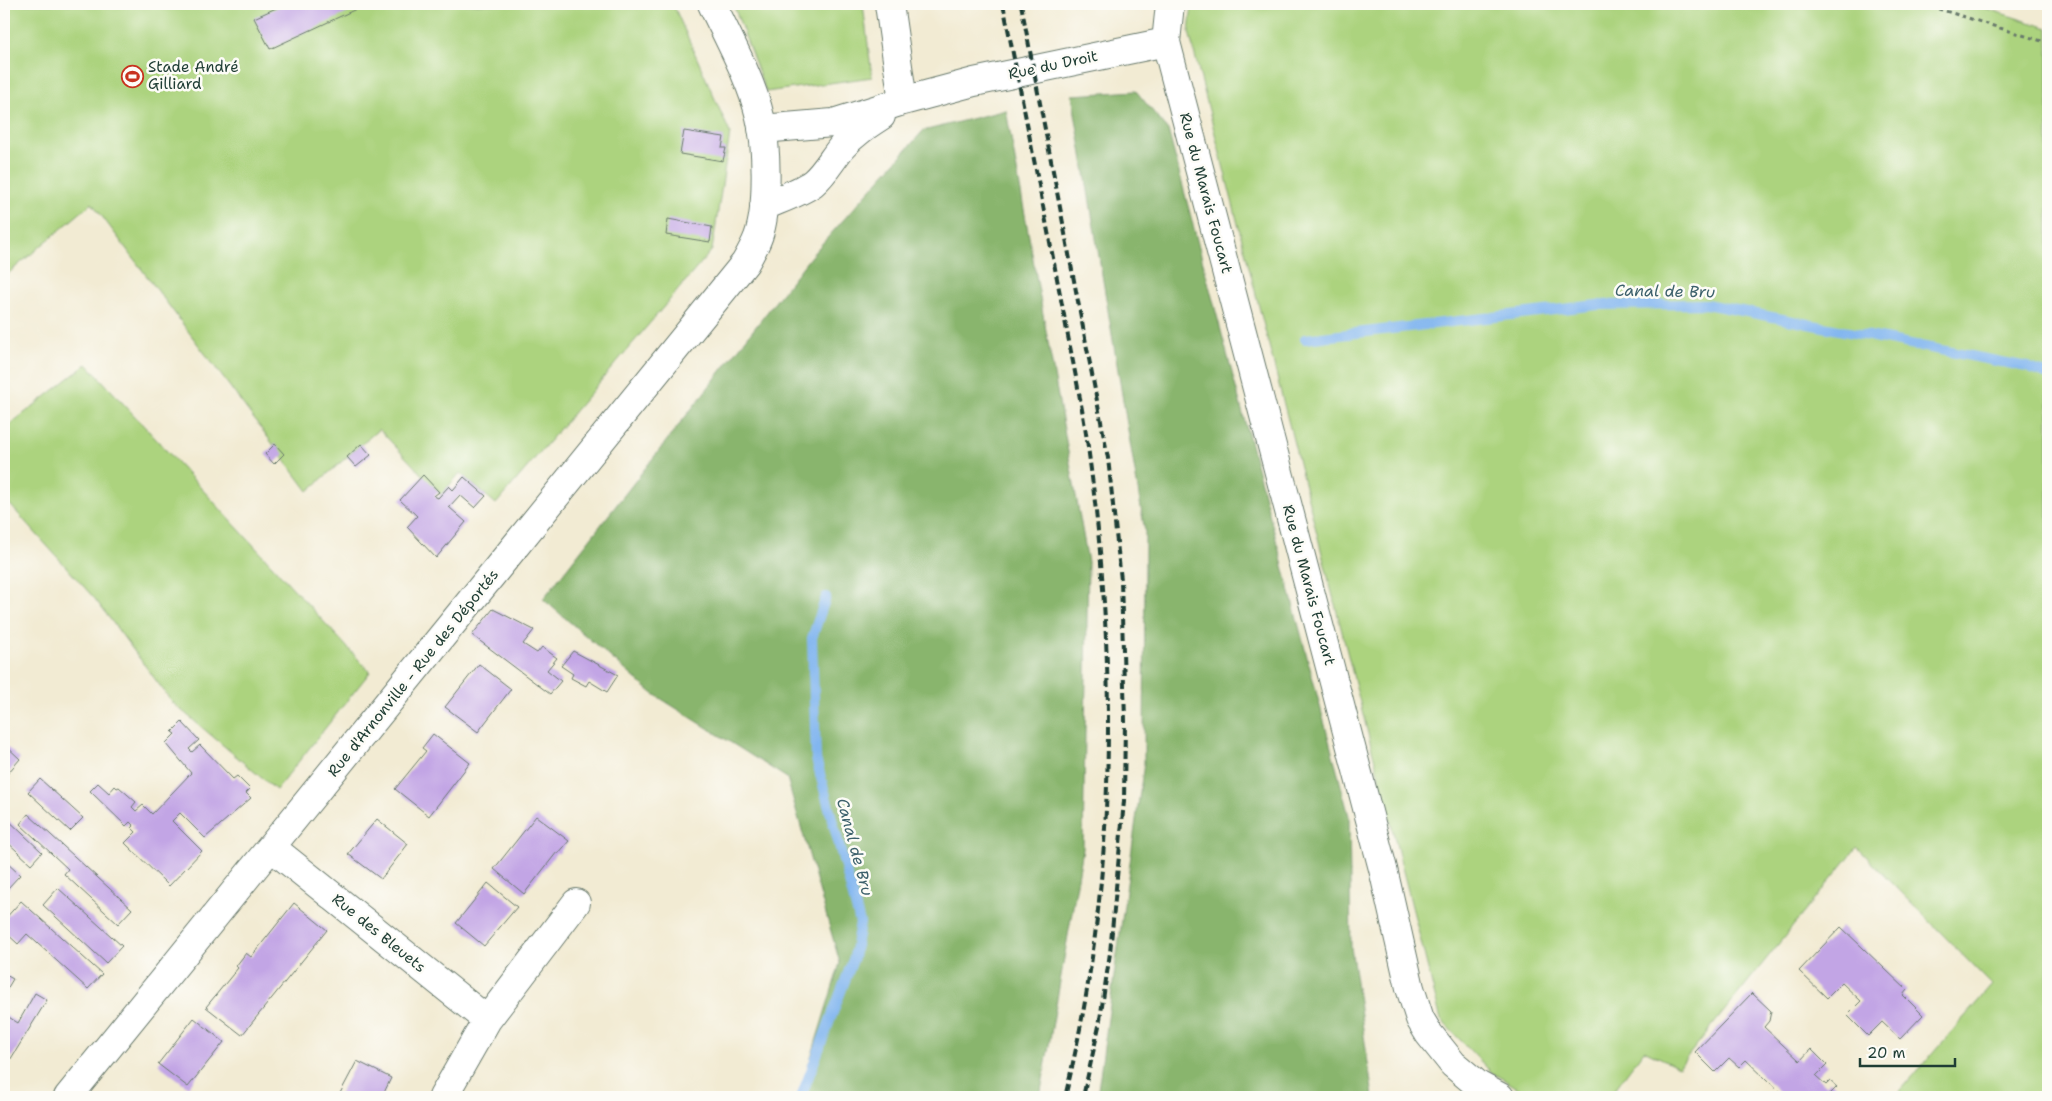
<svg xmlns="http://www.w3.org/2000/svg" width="2052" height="1101" font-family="'Shantell Sans',sans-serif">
<rect width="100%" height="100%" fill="#fdfcf7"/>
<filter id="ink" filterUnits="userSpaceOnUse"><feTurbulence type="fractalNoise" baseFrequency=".02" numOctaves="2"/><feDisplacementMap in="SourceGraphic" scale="10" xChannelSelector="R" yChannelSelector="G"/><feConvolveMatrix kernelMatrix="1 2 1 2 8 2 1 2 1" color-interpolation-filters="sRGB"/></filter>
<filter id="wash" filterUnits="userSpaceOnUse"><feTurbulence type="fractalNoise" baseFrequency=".0096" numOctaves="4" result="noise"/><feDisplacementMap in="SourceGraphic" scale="20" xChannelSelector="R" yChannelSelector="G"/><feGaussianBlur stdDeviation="1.12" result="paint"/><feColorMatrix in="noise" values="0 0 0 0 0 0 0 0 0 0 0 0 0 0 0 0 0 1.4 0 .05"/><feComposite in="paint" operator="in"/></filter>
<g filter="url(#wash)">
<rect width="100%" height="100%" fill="#f2ebd3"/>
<!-- green -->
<path fill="#acd37e" stroke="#668859" d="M4,4H673L730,133L712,250L496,504L460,473L441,495L379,429L308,491L92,203L4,277Z
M733,4H863L872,77L766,92Z
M1192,4H1972L2048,28V1097H1895L1992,985L1857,847L1679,1067L1644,1050L1609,1097H1533L1491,1072L1441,1020L1189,32Z
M87,364L370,672L276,790L173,703L95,599L4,498V429Z"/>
<!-- forest -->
<path fill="#89b56d" stroke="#547950" d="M1136,91L1168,130L1349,816L1351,947L1373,1097H1097L1144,763L1145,532L1072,95Z
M1006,110L1088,562L1083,849L1040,1097H799L840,963L787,778L652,693L543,599L811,256L923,131Z"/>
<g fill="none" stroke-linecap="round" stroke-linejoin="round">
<!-- stream -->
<path stroke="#82b6ef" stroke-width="10" d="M1305,339L1597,305L1706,304L2027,367L2048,375
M801,1097L854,957L860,923L816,759L812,638L826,597"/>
</g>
<g id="blocks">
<!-- building -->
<path fill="#c2a5e5" d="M285,4H367L270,49L254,18Z
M684,131L724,137L722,148H726L723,161L680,154Z
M668,219L712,227L710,242L666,235Z
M275,444L284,454L274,464L265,454Z
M361,444L371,455L356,467L347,457Z
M423,475L439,492L434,496L438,498L449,486L453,490L464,477L486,496L475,508L460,495L449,507L466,522L436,558L407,527L417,516L400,500Z
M493,609L534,630L523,644L537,653L542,647L557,658L547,670L561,681L550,694L472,635Z
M573,651L618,675L607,692L589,681L586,686L571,678L573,674L561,666Z
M479,664L511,689L478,732L445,707Z
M182,722L199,740L189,749L192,752L200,745L233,779L237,776L250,789L246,793L251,798L205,838L180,813L172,821L202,851L169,886L125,843L136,832L132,828L134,826L130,822L126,826L90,791L98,783L109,793L115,786L117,788L119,787L136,802L132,807L136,811L143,805L152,814L191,773L166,743L175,734L172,732Z
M433,734L470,763L429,816L395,789L426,751L422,748Z
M4,744L20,759L8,773L4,769Z
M40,779L83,818L70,831L28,792Z
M28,814L132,909L118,924L64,874L68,869L20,824Z
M4,816L42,852L31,864L4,839Z
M536,816L569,841L558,854L557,852L524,894L494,869Z
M377,819L408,844L381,879L348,854Z
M4,860L20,875L7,889L4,885Z
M488,883L517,907L484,946L456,923Z
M58,888L122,946L106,963L43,905Z
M21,901L102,974L88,989L27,934L18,944L4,931V920Z
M294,903L327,930L242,1035L206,1007L238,968L236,966L246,953L251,957Z
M1841,927L1907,990L1903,995L1923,1015L1900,1039L1882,1022L1868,1036L1847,1015L1861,1001L1842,983L1827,998L1799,971Z
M4,974L13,979L4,994Z
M35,993L47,1000L4,1070V1014L18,1023Z
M1752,993L1771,1011L1769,1021L1764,1027L1800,1061L1811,1049L1827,1065L1816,1076L1826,1085L1830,1081L1837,1087L1827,1097H1785L1746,1060L1739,1067L1729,1058L1715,1072L1695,1052Z
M194,1018L224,1042L188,1087L158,1064Z
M357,1061L391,1078L382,1097H338Z"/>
</g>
</g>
<g filter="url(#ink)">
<use href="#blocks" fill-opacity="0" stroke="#697a6c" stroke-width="1"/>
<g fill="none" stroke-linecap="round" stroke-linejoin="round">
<defs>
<path id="minor" d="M889,4L903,101
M1166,42L1383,869L1410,988L1420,1019L1429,1034L1453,1064L1478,1085L1500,1097
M762,129L833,123L903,101L974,82L1166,42L1170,4
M764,206C780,199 799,193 813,183C825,173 832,159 842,147C853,134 867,125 881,116
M271,847L487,1020
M68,1097L745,263C751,252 757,243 760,231C768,202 767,146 760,117C752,81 728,38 712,4
M443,1097L487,1020L576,903"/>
</defs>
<!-- minor casing -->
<use href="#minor" stroke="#697a6c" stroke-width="30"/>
<!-- path -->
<path stroke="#697a6c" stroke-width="3" stroke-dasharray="4 4" stroke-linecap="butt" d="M1923,4L2048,43"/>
<!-- minor -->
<use href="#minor" stroke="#fff" stroke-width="28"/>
<!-- rail -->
<path stroke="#1f3d34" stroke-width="4" stroke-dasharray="8 4" stroke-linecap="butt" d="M1003,4C1024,107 1044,211 1064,315C1073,364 1084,413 1090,462C1118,673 1116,890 1065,1097
M1021,4L1108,458L1121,580L1125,721L1124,801L1110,953L1099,1026L1083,1097"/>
</g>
</g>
<!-- icons -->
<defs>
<symbol id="stadium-ring" viewBox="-11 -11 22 22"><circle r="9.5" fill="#fdfcf7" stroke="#c8321e" stroke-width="1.5"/><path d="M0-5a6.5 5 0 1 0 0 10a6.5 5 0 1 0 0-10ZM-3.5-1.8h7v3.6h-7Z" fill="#c8321e"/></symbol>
</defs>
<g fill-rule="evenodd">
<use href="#stadium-ring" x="120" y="64" width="25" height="25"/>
</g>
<g text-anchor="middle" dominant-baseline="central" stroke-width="5" stroke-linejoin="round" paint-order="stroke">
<!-- street labels -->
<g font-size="15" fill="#1f3d34" stroke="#fdfcf7">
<text transform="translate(1053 65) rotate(-12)">Rue du Droit</text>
<text transform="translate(1206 193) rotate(75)">Rue du Marais Foucart</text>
<text transform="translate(1309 585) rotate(75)">Rue du Marais Foucart</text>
<text transform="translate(413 673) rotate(-51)">Rue d'Arnonville - Rue des Déportés</text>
<text transform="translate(379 933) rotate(39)">Rue des Bleuets</text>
</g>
<!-- poi labels -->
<g font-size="15" fill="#1f3d34" stroke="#fdfcf7" text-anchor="start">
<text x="148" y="67">Stade André<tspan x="148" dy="17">Gilliard</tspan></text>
</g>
<!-- water labels -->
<g font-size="16" font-style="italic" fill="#3d616c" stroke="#fdfcf7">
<text transform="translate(1665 291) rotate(1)">Canal de Bru</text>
<text transform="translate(855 847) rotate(75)">Canal de Bru</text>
</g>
</g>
<!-- margin -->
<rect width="2052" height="1101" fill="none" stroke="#fdfcf7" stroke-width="20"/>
<!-- scale -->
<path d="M1860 1058v8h95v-8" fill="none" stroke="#1f3d34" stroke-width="2.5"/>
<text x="1867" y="1058" font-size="15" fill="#1f3d34" stroke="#fdfcf7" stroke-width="4" paint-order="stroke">20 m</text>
</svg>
